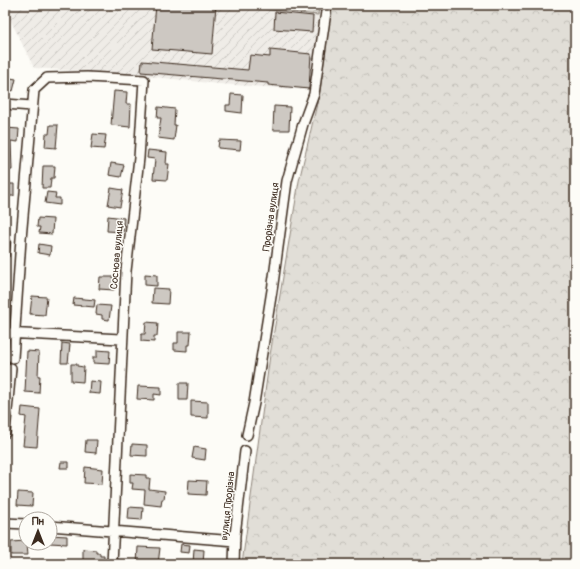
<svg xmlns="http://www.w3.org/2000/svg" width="580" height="569" font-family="Pangolin,sans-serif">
<defs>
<pattern id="industrial-furrows" width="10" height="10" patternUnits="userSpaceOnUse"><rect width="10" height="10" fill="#efece7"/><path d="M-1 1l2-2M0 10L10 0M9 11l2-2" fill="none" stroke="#cecbc6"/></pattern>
<pattern id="forest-crowns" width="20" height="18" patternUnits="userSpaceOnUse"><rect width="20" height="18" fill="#e1ded7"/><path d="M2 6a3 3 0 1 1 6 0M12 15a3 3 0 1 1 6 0" fill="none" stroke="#c2bfb8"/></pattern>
</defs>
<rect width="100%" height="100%" fill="#fdfcf7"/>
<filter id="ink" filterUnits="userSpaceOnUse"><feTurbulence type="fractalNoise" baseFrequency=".025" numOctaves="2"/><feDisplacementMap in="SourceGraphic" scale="8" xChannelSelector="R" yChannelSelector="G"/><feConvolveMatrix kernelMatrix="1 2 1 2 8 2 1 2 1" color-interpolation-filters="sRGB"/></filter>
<g filter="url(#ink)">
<!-- industrial -->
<path fill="url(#industrial-furrows)" d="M5,5H321L310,90L219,84L137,75L34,68L5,9Z"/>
<!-- forest -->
<path fill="url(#forest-crowns)" stroke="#8e847a" d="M251,5H319L318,15L251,8Z
M332,5H575V564H242L270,355L299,181L320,91Z"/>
<!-- building -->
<path fill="#cdc8c2" stroke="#3b2a1e" d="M156,5H216L212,54L152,49Z
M275,12L313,16L312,32L274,29Z
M270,50L311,54L309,89L268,85V83L141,72L142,61L248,70L250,55L270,57Z
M5,77L16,79L13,91L10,90L8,98H5Z
M114,91L127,92L126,104H131L130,127L111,125Z
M231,94L243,95L242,113L226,111V105H230Z
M274,106L290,107L289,130H273Z
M158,107L175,109L174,125H176L174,140L158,138L161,118H157Z
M50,125H58L56,148L45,147L46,134H49Z
M6,128L19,129L18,142L11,141L12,170H5Z
M93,134L106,135L104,149L91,148Z
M219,140L241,141L240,150L218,148Z
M148,150L167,152L166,164H169L167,180L153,179L155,159L147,158Z
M111,163L124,165L121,177L109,175Z
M43,166H55L54,178H51L50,188H42Z
M5,184H14V196H5Z
M111,188L123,190L120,207L108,205Z
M47,192L56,193L55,198H60V205L45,203Z
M108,216L124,218L123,232L107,231Z
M38,218L53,219L52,234L39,233L40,227H37Z
M5,239L11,240L9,257H5Z
M39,244L51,246L50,255L38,253Z
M145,274L157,275V286L145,285Z
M100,277H115L114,290L99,289Z
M153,288L169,289L168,304L152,303Z
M32,296L47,297L45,315L30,314Z
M74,298L95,300L94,307L73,305Z
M97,305L111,306L109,320L102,319V315L96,314Z
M146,322L158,323L157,336H154V342L141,341V334H145Z
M178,332H191L190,345H187V351L174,350V343H178Z
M62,343L70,344L68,363H61Z
M97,350L110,351L109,364L93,363V357H97Z
M27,351L39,352L38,376H40L39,393L25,392Z
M71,364H77V366L84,367L83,382L71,381Z
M90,381L101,382L100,394L89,393Z
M179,383H188L187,400H179Z
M138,386L161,387V395L154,394V400L137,399Z
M191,401L208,402V418L191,417Z
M22,407L40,409L37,447L23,446L26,417L21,416Z
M86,440H97L96,453L85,452Z
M132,444L147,445V456L131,455Z
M194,447L206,449L205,460L192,458Z
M61,462H69V468H60Z
M85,467L103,469L102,484L84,483Z
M130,474L146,475V478H150L149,489L165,491L164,499H162L161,506L144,504L145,490L132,489L133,483H130Z
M189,480L207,481L206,495L188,494Z
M18,492L33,493L32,506L17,505Z
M129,507L143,508L142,520L128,519Z
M50,535L67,536V544L50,543Z
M26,541V543H27L28,555H11V542Z
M181,544L190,545L189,553L180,552Z
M138,547L160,548L158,564H137Z
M83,549L96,550V553H100V556H104V562H83Z
M194,549L204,550L203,564H193Z"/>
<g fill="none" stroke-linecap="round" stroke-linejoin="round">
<defs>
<path id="minor" d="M5,104L32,106
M5,333L121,339
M13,358L21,239L34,90L47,78L87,77L144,80L139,158L126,271L112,564
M5,433L11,368
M247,435L254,403L273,284L287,181L303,124L314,94L327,5
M5,523L26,524
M50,526L235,541
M234,564L235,535L245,451"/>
</defs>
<!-- minor casing -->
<use href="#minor" stroke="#3b2a1e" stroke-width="12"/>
<!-- minor -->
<use href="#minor" stroke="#fdfcf7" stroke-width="9"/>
</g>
</g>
<g text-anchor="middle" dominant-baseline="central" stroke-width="3" stroke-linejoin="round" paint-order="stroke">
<!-- street labels -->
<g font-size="10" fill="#3b2a1e" stroke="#fdfcf7">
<text transform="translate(271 217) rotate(-82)">Прорізна вулиця</text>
<text transform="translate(117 255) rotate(-85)">Соснова вулиця</text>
<text transform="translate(228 506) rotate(-84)">вулиця Прорізна</text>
</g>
</g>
<!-- margin -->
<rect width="580" height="569" fill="none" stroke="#fdfcf7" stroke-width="20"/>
<rect x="10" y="10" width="560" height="549" fill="none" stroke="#3b2a1e" stroke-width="1.5" filter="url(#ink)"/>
<!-- north arrow -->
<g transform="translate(38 531)"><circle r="19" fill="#fdfcf7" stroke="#afa8a0"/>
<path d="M0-3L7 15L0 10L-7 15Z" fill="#3b2a1e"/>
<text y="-6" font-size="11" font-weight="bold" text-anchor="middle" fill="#3b2a1e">Пн</text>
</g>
</svg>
